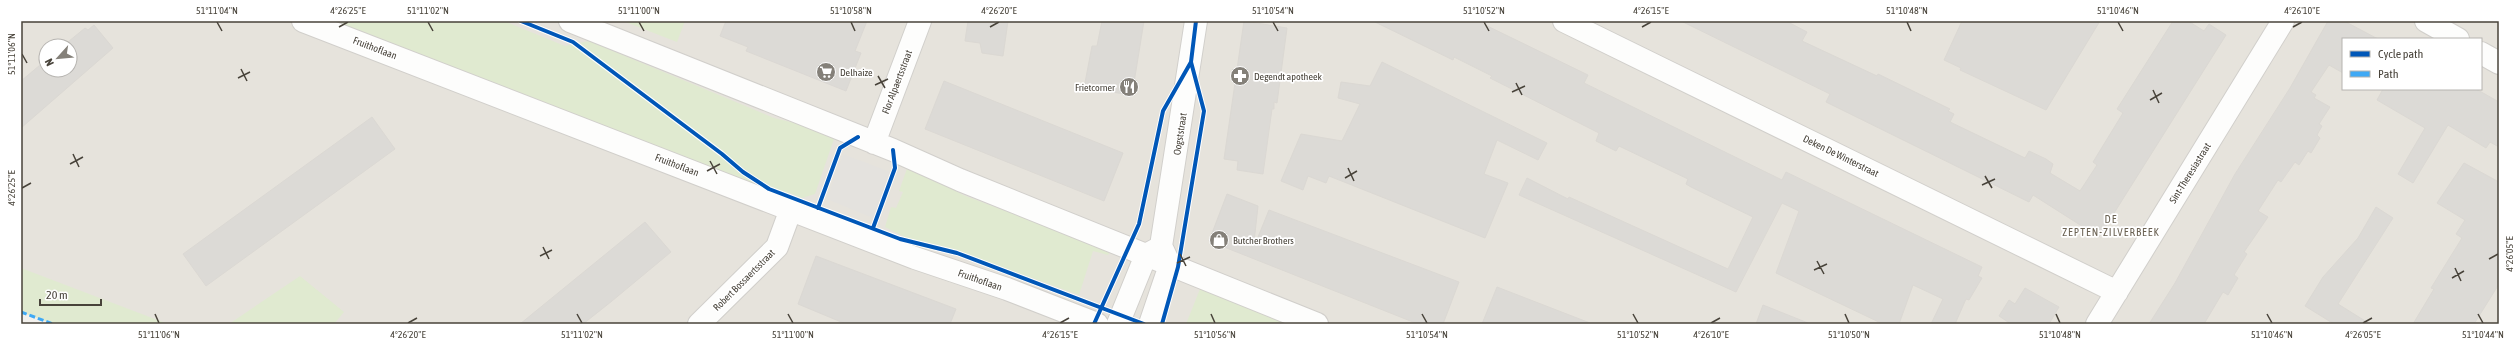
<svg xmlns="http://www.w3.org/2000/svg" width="2520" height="345" font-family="'Asap Condensed',sans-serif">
<rect width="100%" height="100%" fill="#f3f1ed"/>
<!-- residential -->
<path fill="#e6e3dc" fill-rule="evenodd" d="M21,21H2499V324H136L21,282ZM2343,39H2481V89H2343ZM46,46H70V70H46Z"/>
<!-- green -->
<path fill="#e0ead0" d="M325,21H504L565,46L589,41L774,118L836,133L815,194L802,198L790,193L786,205Z
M623,21H685L677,42Z
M909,163L963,195L1056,230L1114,245L1108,255L1093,251L1079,295L946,247L907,238L885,227L891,207L896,208L903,192L899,191Z
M21,268L168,324H53L21,312Z
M300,276L344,312L334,324H229Z
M1200,289L1288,324H1186Z"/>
<!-- parking -->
<path fill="#e4e2de" d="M843,154L890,172L873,218L827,199Z"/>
<!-- building -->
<path fill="#dcdad6" stroke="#dbd8d3" d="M726,21H867L855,51L861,53L846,91L746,51L748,47L720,36Z
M968,21H1008L1003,56L982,53L980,43L965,41Z
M1102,21H1144L1132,95L1084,88L1092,46H1097Z
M1244,21L1287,28L1277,103L1274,102V109H1272L1263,174L1237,170L1238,161L1224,159Z
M1373,21H1477L1588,75L1584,83L1782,180L1786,172L1982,267L1978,276L1982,278L1969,300L1966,299L1955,324H1931L1943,299L1913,285L1899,324H1883L1776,273L1799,211L1782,203L1736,292L1519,195L1527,178L1568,199L1569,197L1728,269L1753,217L1691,187L1686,184L1688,179L1619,146L1616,151L1596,141L1599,133L1490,78L1492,76L1454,57L1453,60Z
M1681,21H1786L1807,32L1802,41L1877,76L1878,74L1950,109L1948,111L1954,114L1950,122L2025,158L2029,151L2046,159L2053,164L2050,173L2080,191L2097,165L2093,162L2123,113L2117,109L2173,21H2188L2204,31L2209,24L2226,35L2099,237L2033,195L2029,202L1826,102L1830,94Z
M1962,21H2100L2046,110L1960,70L1961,68L1944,60Z
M2328,21H2344L2378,39H2343V73L2329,65L2311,92L2316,95L2314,98L2330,107L2319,124L2322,126L2317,135L2320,138L2311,153L2308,151L2299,165L2295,162L2281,182L2278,180L2258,211L2268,217L2244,252L2247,254L2234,275L2238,278L2228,295L2223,292L2204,324H2149L2175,283L2235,174L2290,88Z
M94,25L113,48L21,128V81L46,60V70H70V46H63L85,28L88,30Z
M1382,62L1547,143L1538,160L1497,140L1484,174L1508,183L1485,238L1329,176L1326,183L1308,176L1303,190L1281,181L1301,134L1342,141L1360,104L1338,98L1341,82L1370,86Z
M944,81L1123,153L1104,201L925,129Z
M2383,89H2476L2499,102V147L2490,142L2486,148L2448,125L2413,183L2398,174L2425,128L2377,100Z
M372,117L395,149L206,286L183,254Z
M2464,163L2499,182V284L2474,324H2413L2434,289L2431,288L2462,238L2456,234L2465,220L2437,203Z
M1227,194L1258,206L1254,242H1256L1269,210L1459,282L1443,324H1418L1209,241Z
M2376,207L2393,218L2338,304L2370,324H2334L2305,306L2323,277L2358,238Z
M645,222L671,252L612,301L583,324H520Z
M816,256L956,309L950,324H846L798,304Z
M1497,287L1590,323V324H1482Z
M2025,288L2059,307L2049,324H2011L1999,316L2009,300L2015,304Z
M1763,305L1808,323V324H1756Z"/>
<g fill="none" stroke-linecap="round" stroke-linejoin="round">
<defs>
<path id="minor" d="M303,21L915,258L1007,289L1097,324
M570,21L893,150L960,180L1317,324
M1564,21L2117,292
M2426,21L2458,39
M2481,53L2499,63
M874,143L920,21
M699,324L777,247L791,209
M1118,324L1146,255L1159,248
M1150,324L1170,265L1161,246L1196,21
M2097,324L2283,21"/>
</defs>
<!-- minor casing -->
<use href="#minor" stroke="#d1cfcb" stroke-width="24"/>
<!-- minor -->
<use href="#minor" stroke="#fdfdfc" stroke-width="22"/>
<!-- quiet -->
<path stroke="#3fa9f5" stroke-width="3" stroke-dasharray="6 3" stroke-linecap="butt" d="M21,312L53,324"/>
<defs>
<path id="cycleway" d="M521,21L573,42L722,154L743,172L769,189L900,239L957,253L1144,324
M818,208L840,148L858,137
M873,228L895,168L893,150
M1094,324L1139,224L1163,111L1191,62
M1162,324L1178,267L1204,111L1191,62L1196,21"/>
</defs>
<!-- cycleway casing -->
<use href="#cycleway" stroke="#fff" stroke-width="6"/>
<!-- cycleway -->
<use href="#cycleway" stroke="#0057b8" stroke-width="4"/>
</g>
<!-- ticks -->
<path fill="none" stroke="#48433a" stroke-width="1.5" d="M217,22L222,31M428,22L433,31M639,22L644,31M851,22L855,31M1273,22L1278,31M1484,22L1489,31M1907,22L1911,31M2118,22L2123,31M339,27L348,22M990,27L999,22M1642,27L1651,22M2293,27L2302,22M22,54L27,63M241,69L247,81M878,76L885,88M238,78L250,72M1516,83L1522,95M875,85L888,79M2153,90L2159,103M1512,92L1525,86M2150,100L2162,93M73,154L79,167M710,161L717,174M70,164L83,157M1348,168L1354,181M707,171L720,164M1985,176L1992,188M1345,178L1357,171M1982,185L1995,179M22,188L31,183M543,247L549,259M1180,254L1186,266M540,256L552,250M2489,259L2498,254M1817,261L1824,274M1177,263L1190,257M2455,268L2461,281M1814,270L1827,264M2452,278L2464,271M155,314L159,323M577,314L582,323M788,314L793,323M1211,314L1215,323M1422,314L1427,323M1633,314L1638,323M1845,314L1849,323M2056,314L2060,323M2267,314L2272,323M2478,314L2483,323M408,323L417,318M1060,323L1069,318M1711,323L1720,318M2363,323L2372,318"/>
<!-- icons -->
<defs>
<symbol id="supermarket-disc" viewBox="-11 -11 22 22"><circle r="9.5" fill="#848079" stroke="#fff"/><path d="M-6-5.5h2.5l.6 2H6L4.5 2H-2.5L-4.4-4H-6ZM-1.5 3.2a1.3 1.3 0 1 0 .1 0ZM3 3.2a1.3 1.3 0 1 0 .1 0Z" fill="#fff"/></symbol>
<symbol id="pharmacy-disc" viewBox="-11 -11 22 22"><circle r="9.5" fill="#848079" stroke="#fff"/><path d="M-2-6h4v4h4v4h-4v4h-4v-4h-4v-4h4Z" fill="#fff"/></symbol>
<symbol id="restaurant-disc" viewBox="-11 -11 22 22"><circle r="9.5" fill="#848079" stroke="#fff"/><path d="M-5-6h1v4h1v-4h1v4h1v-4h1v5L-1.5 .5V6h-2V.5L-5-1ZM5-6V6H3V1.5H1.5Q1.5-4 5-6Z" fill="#fff"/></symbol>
<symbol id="shop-disc" viewBox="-11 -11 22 22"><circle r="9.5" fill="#848079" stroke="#fff"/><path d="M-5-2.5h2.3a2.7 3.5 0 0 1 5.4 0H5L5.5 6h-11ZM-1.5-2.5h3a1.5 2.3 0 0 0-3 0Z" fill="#fff"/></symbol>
</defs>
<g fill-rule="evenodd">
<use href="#supermarket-disc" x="815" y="61" width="22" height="22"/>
<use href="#pharmacy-disc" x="1229" y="65" width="22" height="22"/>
<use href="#restaurant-disc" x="1118" y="76" width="22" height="22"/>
<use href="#shop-disc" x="1208" y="229" width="22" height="22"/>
</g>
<g text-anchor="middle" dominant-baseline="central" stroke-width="3.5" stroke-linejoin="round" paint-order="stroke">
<!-- street labels -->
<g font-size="10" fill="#48433a" stroke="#fff">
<text transform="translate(375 48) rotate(21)">Fruithoflaan</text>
<text transform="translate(897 82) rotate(-69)">Flor Alpaertsstraat</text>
<text transform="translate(1180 134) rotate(-81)">Oogststraat</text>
<text transform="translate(1841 156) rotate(26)">Deken De Winterstraat</text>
<text transform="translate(677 165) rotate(21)">Fruithoflaan</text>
<text transform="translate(2190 173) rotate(-58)">Sint-Theresiastraat</text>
<text transform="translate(744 280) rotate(-45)">Robert Bossaertsstraat</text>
<text transform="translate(980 280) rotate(19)">Fruithoflaan</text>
</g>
<!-- poi labels -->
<g font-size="10" fill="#48433a" stroke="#fff" text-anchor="start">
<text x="840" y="72">Delhaize</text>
<text x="1254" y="76">Degendt apotheek</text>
<text x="1115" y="87" text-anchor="end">Frietcorner</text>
<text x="1233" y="240">Butcher Brothers</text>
</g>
<!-- neighbourhood labels -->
<g font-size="11" letter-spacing="1" fill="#6a6152" stroke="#fff">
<text x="2111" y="219">DE<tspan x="2111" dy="13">ZEPTEN-ZILVERBEEK</tspan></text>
</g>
</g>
<!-- border -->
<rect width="2520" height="345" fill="none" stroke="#ffffff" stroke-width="44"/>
<!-- legend -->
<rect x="2342" y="38" width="140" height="52" fill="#ffffff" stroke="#b6b4b0"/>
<rect x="2350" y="51" width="20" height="6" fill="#0057b8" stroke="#b6b4b0"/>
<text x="2378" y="58" font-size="12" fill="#48433a">Cycle path</text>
<rect x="2350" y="71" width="20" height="6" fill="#3fa9f5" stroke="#b6b4b0"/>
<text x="2378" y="78" font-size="12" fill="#48433a">Path</text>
<!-- north arrow -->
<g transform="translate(58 58) rotate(243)"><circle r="19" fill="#ffffff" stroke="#b6b4b0"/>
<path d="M0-3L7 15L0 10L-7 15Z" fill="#848079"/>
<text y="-6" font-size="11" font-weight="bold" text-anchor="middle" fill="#48433a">N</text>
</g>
<!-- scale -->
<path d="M40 299v6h61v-6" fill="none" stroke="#48433a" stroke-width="2"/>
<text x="46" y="299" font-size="12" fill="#48433a" stroke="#ffffff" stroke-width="3" paint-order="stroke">20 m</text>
<rect x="22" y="22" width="2476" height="301" fill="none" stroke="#48433a" stroke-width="1.5"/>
<g font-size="10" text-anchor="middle" fill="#48433a">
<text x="217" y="14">51°11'04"N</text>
<text x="348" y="14">4°26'25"E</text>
<text x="428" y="14">51°11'02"N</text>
<text x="639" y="14">51°11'00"N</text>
<text x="851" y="14">51°10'58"N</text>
<text x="999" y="14">4°26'20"E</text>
<text x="1273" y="14">51°10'54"N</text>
<text x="1484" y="14">51°10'52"N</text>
<text x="1651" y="14">4°26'15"E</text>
<text x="1907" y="14">51°10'48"N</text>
<text x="2118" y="14">51°10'46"N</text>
<text x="2302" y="14">4°26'10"E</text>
<text transform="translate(11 54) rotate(-90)" y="4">51°11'06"N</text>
<text transform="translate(11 188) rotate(-90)" y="4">4°26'25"E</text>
<text transform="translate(2509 254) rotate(-90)" y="4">4°26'05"E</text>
<text x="159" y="338">51°11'06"N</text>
<text x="408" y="338">4°26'20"E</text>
<text x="582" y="338">51°11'02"N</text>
<text x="793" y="338">51°11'00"N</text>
<text x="1060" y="338">4°26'15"E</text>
<text x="1215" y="338">51°10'56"N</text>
<text x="1427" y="338">51°10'54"N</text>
<text x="1638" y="338">51°10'52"N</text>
<text x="1711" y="338">4°26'10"E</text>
<text x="1849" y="338">51°10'50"N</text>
<text x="2060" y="338">51°10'48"N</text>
<text x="2272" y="338">51°10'46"N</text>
<text x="2363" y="338">4°26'05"E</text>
<text x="2483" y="338">51°10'44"N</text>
</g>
</svg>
